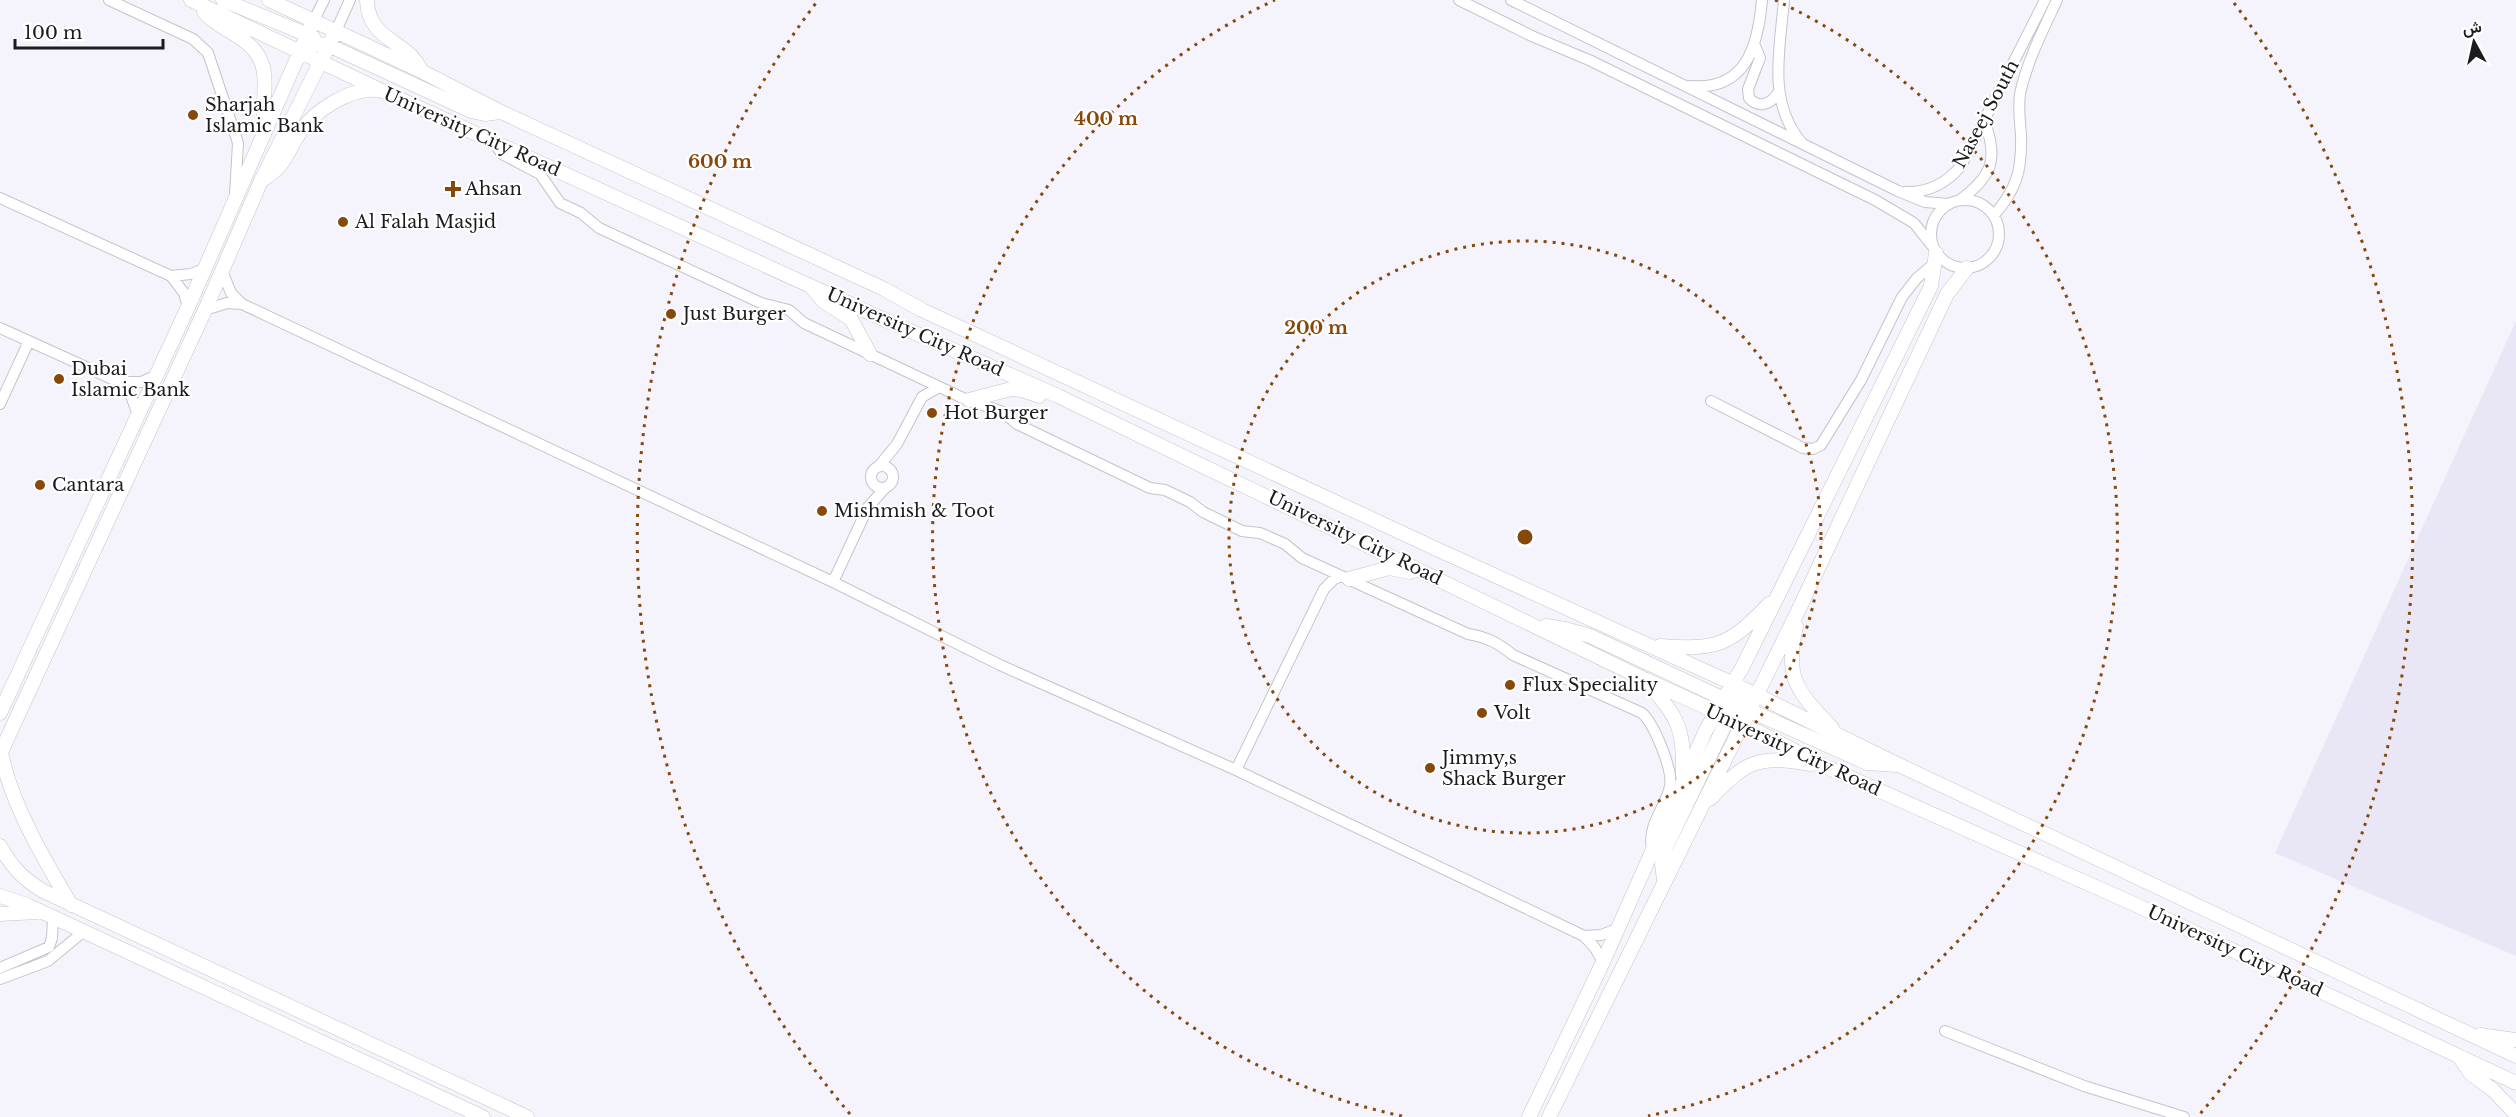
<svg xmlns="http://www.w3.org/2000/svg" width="2516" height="1117" font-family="'Libre Baskerville',Vazirmatn,serif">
<rect width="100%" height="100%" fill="#f5f3fc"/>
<!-- built -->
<path fill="#e9e6f6" d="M2516,321V956L2275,853Z"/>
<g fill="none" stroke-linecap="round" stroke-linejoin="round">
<defs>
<path id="minor" d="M109,0L193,39L208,53L238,143L235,195
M1459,0L1534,37L1589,60L1875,200L1914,223L1933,247
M1511,0L1898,191L1925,202L1949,204
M1784,0C1780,49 1767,101 1801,142
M313,22L324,0
M335,33L350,0
M1755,46L1760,58L1748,89L1749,98C1759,109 1771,104 1778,93
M1690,86C1747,91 1758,45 1762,0
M493,141L502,154L540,174L560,203L581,213L599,228L761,303L789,310L804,323L965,399L1003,412L1017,424L1150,488L1165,490L1190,502L1203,512L1242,531L1260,533L1285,544L1302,558L1468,634C1487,637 1498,643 1513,655L1642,713C1654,724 1673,769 1670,786C1666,807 1647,825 1652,848
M1904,192C1927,193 1946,184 1961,166L2045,0
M0,198L171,276L184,293L188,307
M1931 234a34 34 0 1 1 68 0a34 34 0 1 1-68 0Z
M1960,200C1991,177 1999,160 1985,123
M1994,215C2017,189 2022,170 2021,135C2020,121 2018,108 2020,94C2027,61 2043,30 2057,0
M222,271L231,293L242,304L833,582L1000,665L1236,770L1584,936L1595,948L1603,962
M171,276L191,274L204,269
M205,310L227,303L242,304
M0,328L119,382L130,393L138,415
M119,382H141L155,376
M1711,401L1803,448L1813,449L1821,445L1861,380L1902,297L1917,278L1936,262
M0,404L29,341
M879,466L897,444L922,397L939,387
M871 477a11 11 0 1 1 22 0a11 11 0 1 1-22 0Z
M833,582L868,507L885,488
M1236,770L1324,589L1334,579L1342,576
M1584,936L1601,935L1617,929
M0,968L49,947L52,938L53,918
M0,979L48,961L83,932
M1945,1031L2084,1086L2184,1117"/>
<path id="major" d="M191,0L380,90L883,319L1058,396L1646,680L1741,723L1824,766L2134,904L2516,1083
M223,0L313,37
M269,0L421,71L501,112L884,289L922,310L1443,552L1734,684L1899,765L2516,1056
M367,0C368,42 409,40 421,71
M204,12C214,24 229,30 242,39C276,63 261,91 264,124
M299,51L317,44L328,45L471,111L485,114L500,112
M264,179C288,163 286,152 301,131C316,109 351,88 377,90
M813,289L823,301L851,319L870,354
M969,400L1011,389L1022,390L1039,396
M1349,579L1389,568L1410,572
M1546,626L1565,629L1590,636L1724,699H1740L1756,695
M1796,626C1785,679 1796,690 1832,728
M1660,646C1717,650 1729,646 1769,604
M1649,684C1679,720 1684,728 1683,775
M1740,706L1867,763L1897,765
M0,713L188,307L313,22
M1,752C10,802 45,861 71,905
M0,754L205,310L261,181L335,33
M1710,799C1747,760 1758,755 1811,764
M0,846C11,866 23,879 43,891L527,1117
M1664,880L1662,864L1666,847L1731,712
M0,896L27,905L483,1117
M0,914L37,912
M2480,1035L2516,1040
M2459,1056L2470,1073L2493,1090L2516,1114
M1529,1117L1603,962L1706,730L1743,666L1931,286L1936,253
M1549,1117L1799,609L1947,294L1967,268"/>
</defs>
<!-- minor casing -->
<use href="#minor" stroke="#c5c3cc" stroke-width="12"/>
<!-- major casing -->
<use href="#major" stroke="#c5c3cc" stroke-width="15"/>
<!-- minor -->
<use href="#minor" stroke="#fff" stroke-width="10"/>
<!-- major -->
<use href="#major" stroke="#fff" stroke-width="14"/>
</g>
<!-- distance rings -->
<g fill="none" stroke="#87490a" stroke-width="3" stroke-dasharray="3 6">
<circle cx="1525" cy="537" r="296"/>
<path d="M1402 1116A592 592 0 0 1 1275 0M1775 0A592 592 0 0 1 1648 1116"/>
<path d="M850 1114A888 888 0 0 1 816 3M2234 3A888 888 0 0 1 2200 1114"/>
</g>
<!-- markers -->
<g fill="#87490a" stroke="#fff" stroke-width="2">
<circle cx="193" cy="115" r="6"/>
<path d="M450 180h6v6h6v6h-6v6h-6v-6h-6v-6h6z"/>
<circle cx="343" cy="222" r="6"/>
<circle cx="671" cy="314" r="6"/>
<circle cx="59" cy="379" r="6"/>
<circle cx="932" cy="413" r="6"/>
<circle cx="40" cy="485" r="6"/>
<circle cx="822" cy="511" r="6"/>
<circle cx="1510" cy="685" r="6"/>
<circle cx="1482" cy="713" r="6"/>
<circle cx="1430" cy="768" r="6"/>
</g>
<g text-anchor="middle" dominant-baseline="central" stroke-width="4.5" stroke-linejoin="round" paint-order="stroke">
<!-- poi labels -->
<g font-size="18" fill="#1c1c1f" stroke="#fff" text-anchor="start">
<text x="205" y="105">Sharjah<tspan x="205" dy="21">Islamic Bank</tspan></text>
<text x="465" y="189">Ahsan</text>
<text x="355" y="222">Al Falah Masjid</text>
<text x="683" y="314">Just Burger</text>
<text x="71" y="369">Dubai<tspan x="71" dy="21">Islamic Bank</tspan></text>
<text x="944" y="413">Hot Burger</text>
<text x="52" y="485">Cantara</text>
<text x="834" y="511">Mishmish &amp; Toot</text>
<text x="1522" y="685">Flux Speciality</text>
<text x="1494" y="713">Volt</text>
<text x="1442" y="758">Jimmy,s<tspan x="1442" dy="21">Shack Burger</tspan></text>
</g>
<!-- street labels -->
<g font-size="18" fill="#1c1c1f" stroke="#fff">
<text transform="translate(1986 114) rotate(-62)">Naseej South</text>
<text transform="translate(472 132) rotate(24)">University City Road</text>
<text transform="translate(915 332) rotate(24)">University City Road</text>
<text transform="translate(1355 538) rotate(26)">University City Road</text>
<text transform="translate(1793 750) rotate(25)">University City Road</text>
<text transform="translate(2235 951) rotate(25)">University City Road</text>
</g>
</g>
<circle cx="1525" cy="537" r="9" fill="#87490a" stroke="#fff" stroke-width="3"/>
<g font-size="18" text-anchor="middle" font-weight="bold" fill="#87490a" stroke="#fff" stroke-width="4.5" stroke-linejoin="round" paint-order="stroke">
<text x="1106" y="125">400 m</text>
<text x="720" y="168">600 m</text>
<text x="1316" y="334">200 m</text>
</g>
<!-- north arrow -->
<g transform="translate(2474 42) rotate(352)" stroke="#ffffff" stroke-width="4.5" paint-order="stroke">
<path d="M0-4.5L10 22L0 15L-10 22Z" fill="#1c1c1f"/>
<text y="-9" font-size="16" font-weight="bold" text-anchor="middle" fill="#1c1c1f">ش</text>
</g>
<!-- scale -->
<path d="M15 39v9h148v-9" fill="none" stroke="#1c1c1f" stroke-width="3"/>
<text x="24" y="39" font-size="18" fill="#1c1c1f" stroke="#ffffff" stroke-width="4.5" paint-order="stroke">100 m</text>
</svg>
